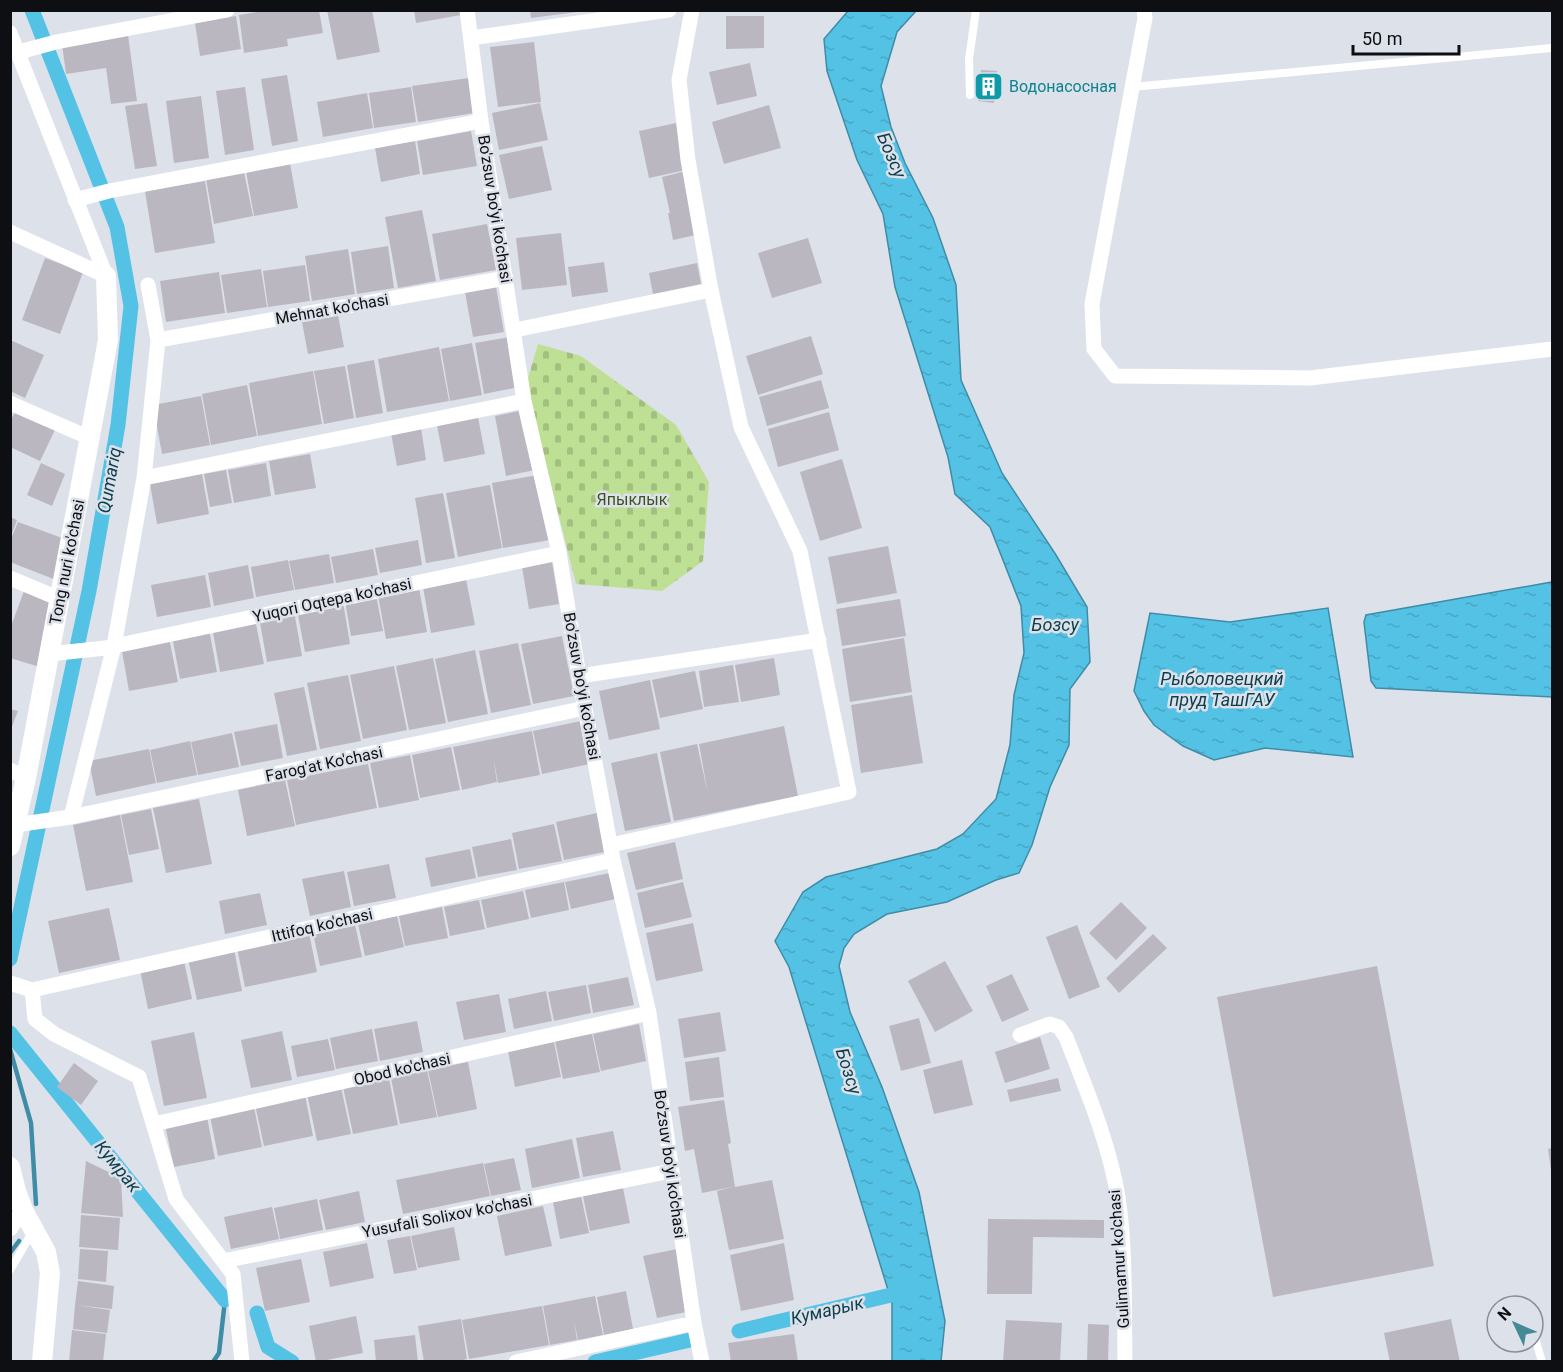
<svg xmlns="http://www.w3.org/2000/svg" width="1563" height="1372" font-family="Roboto,sans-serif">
<defs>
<pattern id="cemetery-stones" width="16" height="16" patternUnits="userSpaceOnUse" patternTransform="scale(1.5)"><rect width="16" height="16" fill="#bee094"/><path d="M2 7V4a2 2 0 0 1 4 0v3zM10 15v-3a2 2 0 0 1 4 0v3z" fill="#a2bf7f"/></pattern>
<pattern id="water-ripples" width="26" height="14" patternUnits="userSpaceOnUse" patternTransform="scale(1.5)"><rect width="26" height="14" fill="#54c2e5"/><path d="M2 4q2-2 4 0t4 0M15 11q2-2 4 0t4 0" fill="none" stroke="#48a6c3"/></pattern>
</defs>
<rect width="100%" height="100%" fill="#dde1ea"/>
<!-- cemetery -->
<path fill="url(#cemetery-stones)" d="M538,344L581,356L676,425L709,482L703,561L662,591L576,584L526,385Z"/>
<!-- water -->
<path fill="url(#water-ripples)" stroke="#3f8ca6" stroke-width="1.5" d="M848,11H916L897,32L881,86L891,127L905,163L933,218L956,285L961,380L1002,473L1056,555L1087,607L1090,662L1070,689L1069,745L1050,787L1032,845L1019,873L996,880L947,902L887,914L854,934L844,948L839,966L850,1012L882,1087L919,1192L945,1321L941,1361H892V1303L789,967L775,941L803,892L826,877L937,849L963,834L996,799L1010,745L1014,695L1024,653L1021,606L990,527L955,494L948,457L895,287L883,214L857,160L827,71L824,39Z
M1552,582V697L1376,688L1371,681L1364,622L1366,615Z
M1328,608L1353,757L1265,748L1214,760L1183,746L1154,725L1144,711L1134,691L1150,613L1230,622Z"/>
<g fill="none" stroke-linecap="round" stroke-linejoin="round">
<!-- stream -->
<path stroke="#3f8ca6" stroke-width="4.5" d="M10,1049L31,1123L36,1204
M10,1253L19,1241
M213,1362L219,1353L225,1300"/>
<!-- canal -->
<path stroke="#54c2e5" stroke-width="15" d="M10,959L89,591L118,425L131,306L117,227L32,10
M10,1033L225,1300
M257,1313L268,1347L292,1362
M739,1331L908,1291
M595,1362L690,1340"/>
</g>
<!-- building -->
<path fill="#bbb7c0" d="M270,10H319L323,33L287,39L288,46L244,53L239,15Z
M327,10H372L380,52L337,60Z
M414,10H460L461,15L416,23Z
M530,10H577V12L531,18Z
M236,16L241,49L200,56L195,23Z
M726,16H764V48L726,49Z
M128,35L137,101L111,104L106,68L66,74L62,44Z
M534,42L541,102L498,107L490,47Z
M750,63L757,96L717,105L709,72Z
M981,70L997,71L994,103L978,101Z
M287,75L298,141L272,146L261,79Z
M469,78L474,113L418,122L412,86Z
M245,87L254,150L225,155L216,91Z
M411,87L416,122L374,128L369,93Z
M367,93L373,128L323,137L317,102Z
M201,96L209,158L174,163L166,101Z
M147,103L157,166L135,169L125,106Z
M540,103L548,140L499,150L492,113Z
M769,105L781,148L724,164L712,122Z
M676,123L686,170L649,178L639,131Z
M471,131L477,166L423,175L417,141Z
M415,141L420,174L381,182L375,148Z
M542,146L552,190L509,199L499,155Z
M290,163L298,208L254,216L246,171Z
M686,171L700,234L673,240L668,213H670L662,177Z
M244,172L253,216L214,224L206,179Z
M205,181L215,243L155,253L145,191Z
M422,210L436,281L398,288L385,217Z
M487,224L496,270L440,280L432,234Z
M561,233L567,285L522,290L516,238Z
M808,238L822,283L772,298L758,253Z
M388,246L394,288L357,294L351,252Z
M348,249L355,294L312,301L305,256Z
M45,258L83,272L60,334L22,320Z
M604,262L608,292L572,297L568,267Z
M697,263L701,284L653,294L649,273Z
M305,265L310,301L268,307L263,271Z
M261,269L267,307L227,313L221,275Z
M219,272L225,313L166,322L160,281Z
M496,287L504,332L473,337L465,292Z
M338,315L344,347L308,354L302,322Z
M811,336L823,374L758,395L746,356Z
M510,337L519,387L484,394L475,343Z
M10,340L44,355L25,398L10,391Z
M472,343L482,395L450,401L441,349Z
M439,347L449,401L387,412L378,359Z
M374,360L383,413L356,418L347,365Z
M345,366L354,418L324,424L314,371Z
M313,371L322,424L258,436L249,383Z
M821,380L829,408L767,426L759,397Z
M247,385L257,436L211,445L202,394Z
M201,396L210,445L162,454L153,405Z
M524,410L535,470L506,476L495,416Z
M16,411L55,430L40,461L10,447V421Z
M829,412L839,450L778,467L768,429Z
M478,417L485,454L444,462L437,425Z
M421,428L426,460L397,466L391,433Z
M310,454L316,488L275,495L269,461Z
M842,459L862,528L820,541L800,472Z
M41,463L65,474L52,506L27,495Z
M266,463L271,496L234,503L228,470Z
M226,470L232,503L210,507L204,474Z
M202,474L209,514L157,524L150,484Z
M538,475L550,540L503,548L492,483Z
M490,485L502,548L458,557L446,493Z
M443,493L455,558L426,563L415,498Z
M10,517L17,520L11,536H10Z
M18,522L65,539L56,580L10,562V541Z
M418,540L422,565L380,573L375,548Z
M888,546L897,593L837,604L828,557Z
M373,549L378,575L336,583L331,557Z
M329,554L334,583L295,590L289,561Z
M288,560L294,590L256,597L251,567Z
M552,562L559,604L529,609L522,567Z
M248,565L254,598L214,606L208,573Z
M205,575L211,607L157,617L151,585Z
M466,579L475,625L431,633L423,587Z
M419,588L427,632L386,639L378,595Z
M24,591L56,605L43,668L10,658V629Z
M376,595L383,631L351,636L345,601Z
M900,599L906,636L842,646L836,609Z
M343,602L350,644L305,652L297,610Z
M294,611L302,656L267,662L259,617Z
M255,619L264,664L220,672L212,627Z
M209,629L217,672L180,679L172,636Z
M562,636L574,696L533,704L521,644Z
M169,638L178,682L129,691L121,646Z
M904,638L912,692L850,702L842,649Z
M518,643L531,705L491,713L479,651Z
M475,650L488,714L448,722L435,659Z
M433,658L446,723L409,730L396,666Z
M774,658L780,695L741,702L735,665Z
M733,665L739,702L704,707L699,671Z
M394,666L407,730L363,739L350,675Z
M695,671L703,709L660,718L652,680Z
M348,675L361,741L320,749L307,683Z
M650,680L660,729L609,740L599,691Z
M304,687L317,750L287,756L274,693Z
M912,695L923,763L861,773L851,705Z
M10,709L18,711L11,729H10Z
M581,721L590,764L542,774L533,731Z
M277,724L283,758L241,766L234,732Z
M784,726L798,796L674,821L660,752L697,744L708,794L699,744Z
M532,731L540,775L498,783L493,756L497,782L462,790L453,747Z
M232,733L239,767L198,775L191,742Z
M190,741L197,775L157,783L150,750Z
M451,747L460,790L420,798L412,755Z
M149,749L156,783L96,796L89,761Z
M657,753L671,822L625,831L611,763Z
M410,755L419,800L379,808L370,763Z
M368,764L377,808L296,825L287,780Z
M285,780L295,826L247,836L238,790Z
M199,799L212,864L166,873L153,808Z
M151,809L159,849L129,855L121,815Z
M597,813L605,852L564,860L556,822Z
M120,815L133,882L86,891L73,825Z
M554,824L562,861L519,869L512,833Z
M511,839L517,870L478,877L472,847Z
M675,842L683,879L636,890L627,853Z
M470,849L476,878L431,887L425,858Z
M389,864L396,898L354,906L347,872Z
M344,871L351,907L310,916L302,879Z
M610,873L615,899L571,909L565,882Z
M564,882L569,910L531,918L525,890Z
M683,882L692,917L645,928L637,893Z
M523,891L529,919L487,928L481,900Z
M260,893L267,925L225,934L219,901Z
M479,900L485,929L450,936L444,907Z
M1121,902L1147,928L1116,960L1089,933Z
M442,907L448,938L405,946L399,916Z
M109,908L120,960L59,973L48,921Z
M397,916L404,947L365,956L358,924Z
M693,923L703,971L656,981L646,933Z
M355,924L362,957L320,966L313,933Z
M1077,925L1100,987L1069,999L1046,937Z
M309,933L317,972L245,987L237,948Z
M1153,934L1167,948L1119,993L1106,978Z
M234,949L242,991L197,1000L188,959Z
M184,961L192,999L148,1009L140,970Z
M945,961L973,1011L935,1032L908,981Z
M1377,966L1434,1266L1273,1297L1217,997Z
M1012,974L1029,1010L1002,1022L986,986Z
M628,977L634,1005L593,1013L588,985Z
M586,985L591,1013L554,1021L548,992Z
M546,991L552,1021L514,1029L508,999Z
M499,994L506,1032L464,1040L456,1002Z
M720,1012L726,1051L684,1058L678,1019Z
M919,1018L931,1063L901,1071L889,1026Z
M417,1021L423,1052L380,1061L374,1029Z
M639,1024L646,1061L601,1071L593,1034Z
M372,1029L378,1061L336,1069L330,1038Z
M282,1031L292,1080L251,1088L241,1040Z
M194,1032L207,1098L164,1106L151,1041Z
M592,1034L600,1072L563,1079L555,1041Z
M1040,1037L1050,1069L1005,1083L995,1052Z
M328,1039L335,1070L297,1077L291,1046Z
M554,1042L561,1077L515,1087L508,1051Z
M719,1057L724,1097L690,1101L685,1062Z
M962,1060L973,1105L934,1114L923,1070Z
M468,1062L477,1109L438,1117L428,1070Z
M74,1063L98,1081L81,1105L57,1087Z
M427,1070L437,1117L400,1124L391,1078Z
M389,1078L398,1125L353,1134L343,1087Z
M1058,1078L1061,1091L1010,1102L1007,1090Z
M341,1087L351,1134L317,1141L307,1094Z
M305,1095L313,1136L264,1146L255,1105Z
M724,1100L731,1143L728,1144L735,1187L772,1180L784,1239L729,1250L717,1191L732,1187L702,1193L694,1149L685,1151L678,1107Z
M254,1107L262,1147L218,1156L210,1116Z
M207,1117L215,1159L174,1167L165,1125Z
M613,1131L621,1170L583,1177L576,1138Z
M572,1139L580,1178L532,1188L525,1149Z
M1552,1148V1170H1551L1548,1149Z
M514,1158L521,1190L491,1196L484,1164Z
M86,1161L121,1178L123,1217L81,1213Z
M483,1163L490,1196L403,1214L396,1180Z
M623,1188L630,1223L590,1231L583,1196Z
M359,1191L365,1222L326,1230L319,1200Z
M581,1196L589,1233L560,1239L553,1202Z
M317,1199L323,1230L280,1239L274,1208Z
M543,1206L552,1246L505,1256L497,1216Z
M272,1207L279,1239L231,1249L224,1217Z
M81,1215L120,1218L118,1250L79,1247Z
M988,1219L1104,1220V1238L1033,1237L1032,1294H987Z
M454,1227L460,1260L418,1268L411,1236Z
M410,1236L417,1270L394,1274L387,1240Z
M367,1243L374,1278L330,1287L323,1252Z
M784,1243L794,1300L741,1311L730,1255Z
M80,1249L108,1251L106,1282L78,1279Z
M677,1249L691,1311L657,1318L643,1256Z
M301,1259L310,1302L265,1311L256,1268Z
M78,1281L114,1286L112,1309L75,1305Z
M626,1291L633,1329L604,1335L597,1297Z
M595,1296L603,1335L578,1340L574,1321L577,1340L550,1345L543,1306Z
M75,1305L110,1310L107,1333L73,1329Z
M542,1306L549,1345L469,1359L462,1320Z
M356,1316L363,1353L316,1362L309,1326Z
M461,1319L467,1359L453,1362H424L418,1326Z
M1451,1319L1460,1362H1390L1384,1333Z
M1006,1320L1062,1323L1060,1362H1003Z
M1088,1324L1109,1325L1108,1362H1087Z
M72,1330L106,1334L103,1362H69Z
M794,1334L798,1362H731L728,1343Z
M415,1335L418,1362H376L374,1340Z"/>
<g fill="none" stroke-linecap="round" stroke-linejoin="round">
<!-- service -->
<path stroke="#fff" stroke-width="8" d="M1132,87L1552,48
M970,95L969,59L976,10
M10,1270L33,1231
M1534,1334L1542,1362"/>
<!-- minor -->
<path stroke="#fff" stroke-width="15" d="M467,10L481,121L524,401L559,553L579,676L613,860L649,1013L694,1323L702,1362
M1144,10L1145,18L1092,304L1094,349L1115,376L1310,378L1552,349
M10,33L106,276
M471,38L669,10
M19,52L56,42L227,10
M75,200L109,191L481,121
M10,232L106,276
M515,330L711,290
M158,340L506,278
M10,403L90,438
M144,478L524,401
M10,578L60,599
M49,654L105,648L559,553
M579,676L819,640
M10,770L26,778
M71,817L114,646L144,478L158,340L148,285
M15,825L71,817L585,708
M611,845L849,792L800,551L741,427L711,290L688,160L679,80L692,10
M10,983L32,990L613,860
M32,990L35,1019L54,1034L139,1077L176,1199L233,1274L242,1362
M1020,1035L1050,1024L1059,1027L1066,1037C1086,1089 1109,1142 1118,1197C1126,1250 1124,1308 1125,1362
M154,1124L649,1013
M10,1229L23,1210
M223,1261L671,1171
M516,1362L694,1323"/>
<!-- tertiary -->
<path stroke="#fff" stroke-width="20" d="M10,846L26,778L108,340L106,276
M10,1167L16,1191L23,1210L46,1252L50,1273L42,1362"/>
</g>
<!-- icons -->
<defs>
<symbol id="building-square" viewBox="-11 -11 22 22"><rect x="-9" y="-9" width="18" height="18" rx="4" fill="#0f9aa8" stroke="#dde1ea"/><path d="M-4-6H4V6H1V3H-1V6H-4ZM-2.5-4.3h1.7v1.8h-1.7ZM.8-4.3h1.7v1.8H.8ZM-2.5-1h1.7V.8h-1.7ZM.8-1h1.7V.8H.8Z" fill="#fff"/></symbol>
</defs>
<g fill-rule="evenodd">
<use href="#building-square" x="972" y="70" width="33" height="33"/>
</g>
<g text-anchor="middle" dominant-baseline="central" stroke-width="5" stroke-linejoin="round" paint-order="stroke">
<!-- culture labels -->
<g font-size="16" fill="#0d838f" stroke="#dde1ea" text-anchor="start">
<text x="1009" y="86">Водонасосная</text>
</g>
<!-- street labels -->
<g font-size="16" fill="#0e0f12" stroke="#dde1ea">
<text transform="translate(495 209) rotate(81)">Bo'zsuv bo'yi ko'chasi</text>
<text transform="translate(332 309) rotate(-10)">Mehnat ko'chasi</text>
<text transform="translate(67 562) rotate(-79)">Tong nuri ko'chasi</text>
<text transform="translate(332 600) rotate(-12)">Yuqori Oqtepa ko'chasi</text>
<text transform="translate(582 686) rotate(80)">Bo'zsuv bo'yi ko'chasi</text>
<text transform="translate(324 764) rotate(-12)">Farog'at Ko'chasi</text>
<text transform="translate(322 925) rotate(-13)">Ittifoq ko'chasi</text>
<text transform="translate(402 1069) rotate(-13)">Obod ko'chasi</text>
<text transform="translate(670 1164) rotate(82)">Bo'zsuv bo'yi ko'chasi</text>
<text transform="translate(447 1216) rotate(-11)">Yusufali Solixov ko'chasi</text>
<text transform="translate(1119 1259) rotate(-94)">Gulimamur ko'chasi</text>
</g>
<!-- park labels -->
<g font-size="16" fill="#3d531c" stroke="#dde1ea">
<text x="632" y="499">Япыклык</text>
</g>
<!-- water labels -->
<g font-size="18" font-style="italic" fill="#0c3e4c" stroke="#dde1ea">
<text transform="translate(892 155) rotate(67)">Бозсу</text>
<text transform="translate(109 480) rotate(-80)">Qumariq</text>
<text x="1055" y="624">Бозсу</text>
<text x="1222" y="678">Рыболовецкий<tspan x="1222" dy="21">пруд ТашГАУ</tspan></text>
<text transform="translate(849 1071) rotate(72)">Бозсу</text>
<text transform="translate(118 1166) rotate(51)">Кумрак</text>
<text transform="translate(827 1310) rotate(-13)">Кумарык</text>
</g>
</g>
<!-- border -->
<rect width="1563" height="1372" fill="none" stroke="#0e0f12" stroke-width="24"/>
<!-- north arrow -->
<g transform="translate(1515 1324) rotate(314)"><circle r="28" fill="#dde1ea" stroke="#8a8d94" stroke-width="1.5"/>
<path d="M0-4.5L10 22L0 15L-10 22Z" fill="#448a96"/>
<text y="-9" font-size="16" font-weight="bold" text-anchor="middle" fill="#0e0f12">N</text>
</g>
<!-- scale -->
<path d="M1353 45v9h106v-9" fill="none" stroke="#0e0f12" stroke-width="3"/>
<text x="1362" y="45" font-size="18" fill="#0e0f12" stroke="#dde1ea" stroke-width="4.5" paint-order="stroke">50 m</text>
</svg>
